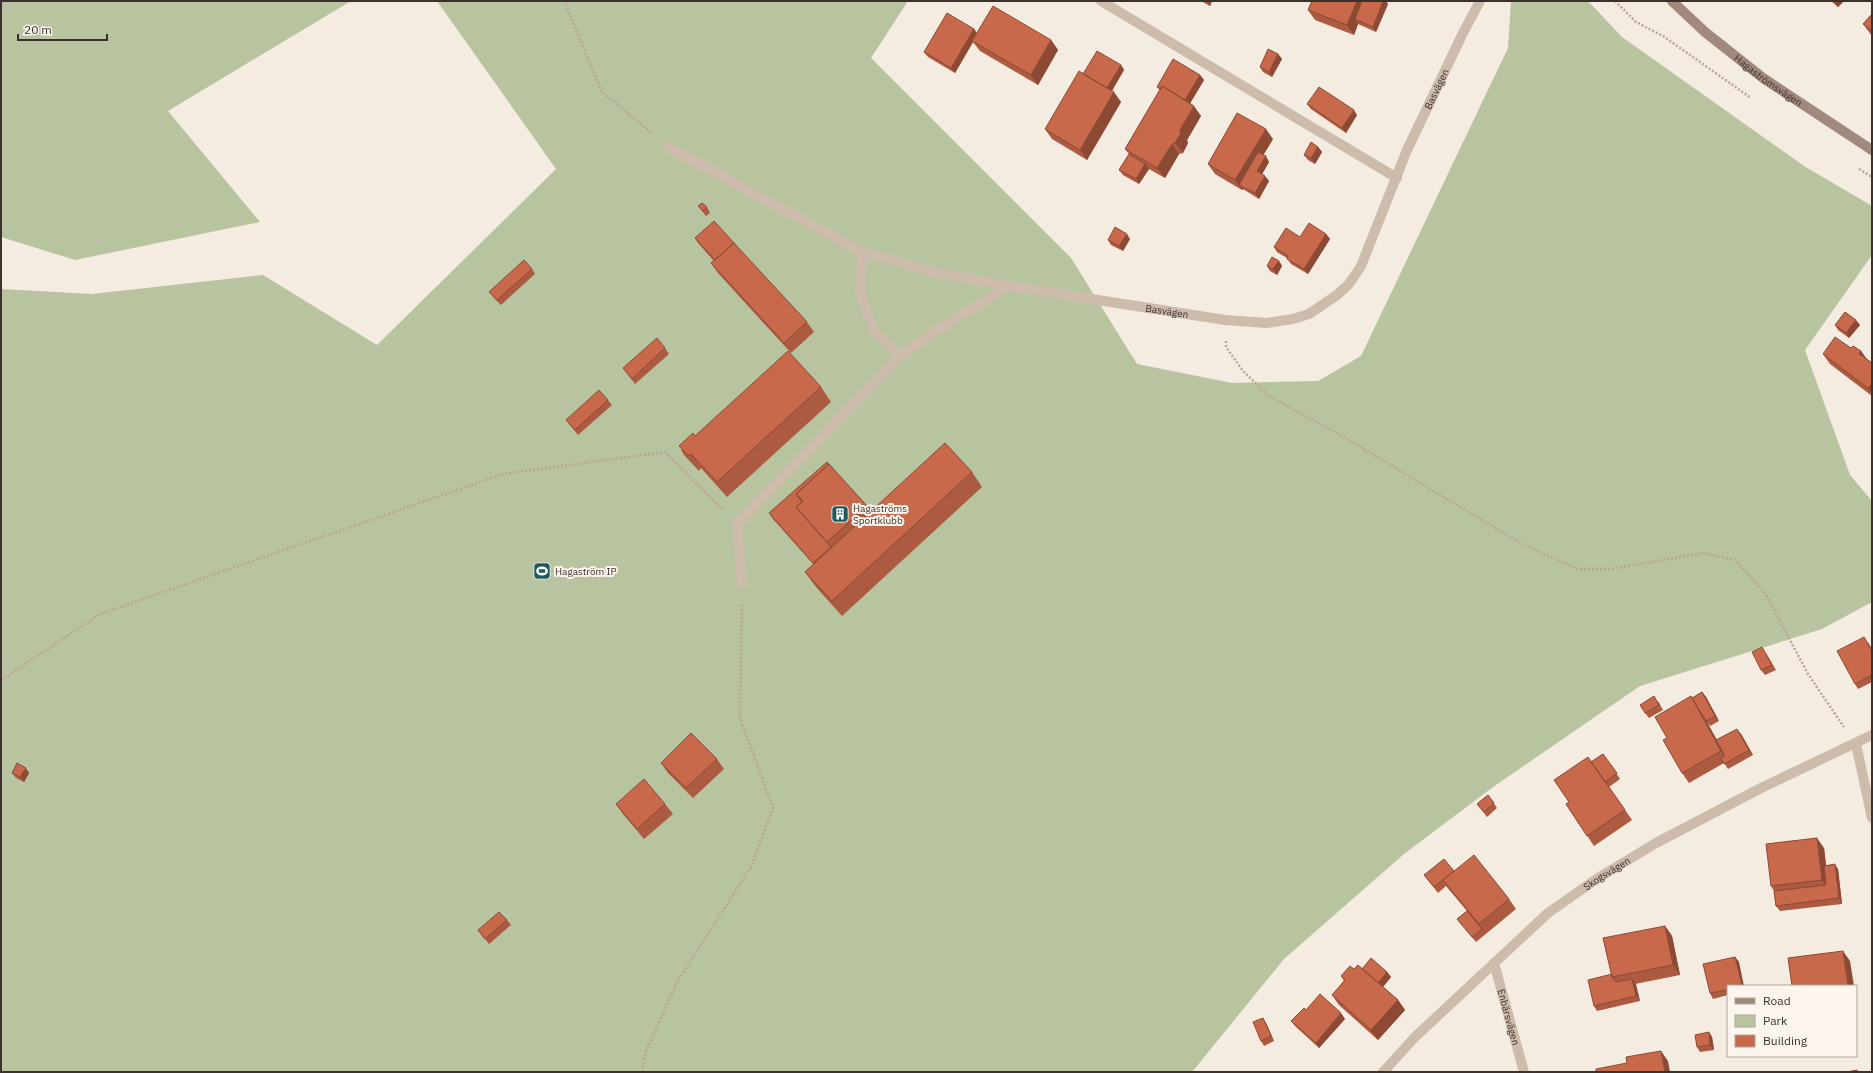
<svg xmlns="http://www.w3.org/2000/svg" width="1873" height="1073" font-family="'IBM Plex Sans',sans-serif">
<rect width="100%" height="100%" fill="#f4ebe1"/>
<!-- green -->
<path fill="#b8c4a0" d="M1,1H351L168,111L260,222L75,260L1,237Z
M437,1H908L871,58L1071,258L1137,364L1232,383L1318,381L1361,356L1508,48L1511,1H1588L1622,37L1804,166L1872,206V255L1805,350L1850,475L1872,501V602L1822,629L1640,686L1493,787L1404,854L1284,959L1192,1072H1V289L92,294L263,275L377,345L556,169Z"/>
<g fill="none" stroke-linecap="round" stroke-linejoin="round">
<!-- path -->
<path stroke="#b9a596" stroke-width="2.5" stroke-dasharray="2 2" stroke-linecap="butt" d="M564,1L602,92L652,133
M1615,1L1636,22L1663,36L1751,98
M1859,169L1872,177
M1226,341V347L1243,371L1269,396L1349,440L1520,543L1578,569H1610L1704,553L1735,560L1765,593L1808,674L1844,727
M1,680L100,614L503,474L665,452L723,510
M642,1072L646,1051L677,982L751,867L773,808L740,718L742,603"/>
<!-- lane -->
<path stroke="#cdbbac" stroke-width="10" d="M668,147L862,252L860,293L874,331L900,356L938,329L1009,286
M742,583L737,524L900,356"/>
<!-- street -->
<g stroke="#cdbbac" stroke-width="10">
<path d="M1101,1L1397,178"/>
<path id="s1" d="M862,252L939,273L1009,286L1225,320L1267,323L1293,319L1309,314L1337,295L1349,284L1361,266L1407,150L1463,33L1480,1"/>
<path d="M1856,744L1872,818"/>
<path id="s2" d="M1494,963L1524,1072"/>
<path id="s3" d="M1383,1072L1415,1037L1548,913L1598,878L1656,843L1761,788L1872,735"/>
</g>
<!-- secondary -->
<path stroke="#a18a7d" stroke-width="10" id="s4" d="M1672,1L1705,32L1763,78L1872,150"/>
</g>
<!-- wall -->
<path fill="#ac5a40" d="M1201,1H1212L1210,6Z
M1309,1H1386L1388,4L1376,32L1358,24L1354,35L1315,20L1308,10L1311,2Z
M1831,1H1844L1838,7Z
M1872,14V36L1863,24Z
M974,29L977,33L1051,40L1058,50L1038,85L980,51L973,42L955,73L928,57L924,52Z
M1278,54L1282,59L1272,77L1263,72L1260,67Z
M1121,65L1124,70L1112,91L1121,102L1087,160L1052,139L1045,129L1083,74Z
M1200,75L1204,80L1190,103L1201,116L1187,140L1188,143L1183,153L1179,154L1165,178L1149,169L1139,184L1123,175L1119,170L1129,154L1125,149L1160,90L1157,87Z
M1307,104L1357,115L1346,133L1311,109Z
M1273,139L1263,155L1269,162L1262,174L1269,181L1259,199L1243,189L1242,190L1215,174L1208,164Z
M1318,147L1322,152L1315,164L1308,160L1304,155Z
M698,206L707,207L710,213L706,216Z
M1326,234L1330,239L1308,274L1291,264L1287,258L1277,252L1274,247L1300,237Z
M695,238L807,322L814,332L791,353L718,273L711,263L714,261L698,243Z
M1130,239L1123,251L1111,245L1108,240Z
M1279,261L1282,266L1277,275L1270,271L1267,266Z
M532,269L535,274L501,305L493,297L489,292Z
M1835,325H1860L1849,338L1838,330Z
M665,348L669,354L635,384L623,368Z
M1851,348L1861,351L1866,358L1872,363V396L1830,364L1823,354Z
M821,387L831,402L727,497L701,468L699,471L684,455L681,450L682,449L679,446L695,436Z
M608,400L612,405L578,435L566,420Z
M827,462L867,506L871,512L972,472L982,487L842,616L816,587L805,572L814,565L773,519L769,513Z
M1868,642L1872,649V682L1858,689L1855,684Z
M1766,653L1776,670L1765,675L1761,670Z
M1702,692L1706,697L1719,721L1710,726L1707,722L1717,740L1741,734L1753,755L1728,769L1724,763L1689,783L1682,773L1667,738L1692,698Z
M1658,701L1663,710L1649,718L1645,713Z
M1603,754L1620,779L1609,787L1632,820L1594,846L1566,804L1569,802L1591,762Z
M717,759L724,769L693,798L668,773L661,763Z
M12,773H29L24,782L16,778Z
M1488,795L1497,808L1487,817L1477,804Z
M616,804H665L673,814L644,839L623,814Z
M1824,848L1826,865L1838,869L1842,904L1780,911L1776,906L1774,891L1771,886Z
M1454,871L1509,899L1516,909L1476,942L1457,919L1467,911L1446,886L1438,893L1424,875Z
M507,920L511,925L489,944L478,930Z
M1665,926L1672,936L1680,975L1635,984L1640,1001L1597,1011L1594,1006L1612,974Z
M1735,957L1739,962L1728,986V995L1713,999L1710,993Z
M1354,969H1362L1387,972L1391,977L1383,987L1398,1000L1405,1010L1378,1040L1339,1005L1332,995L1344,981L1341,976Z
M1306,1010L1345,1019L1319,1048L1295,1026L1291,1021Z
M1266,1023L1274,1041L1264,1046L1261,1041Z
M1709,1032L1712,1037L1714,1050L1700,1052L1697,1047Z"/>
<!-- shaded-wall -->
<path fill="#8c4a34" d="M1206,1H1212L1210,6Z
M1357,1H1366L1355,19L1358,24L1354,35L1347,25Z
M1383,1H1386L1388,4L1376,32L1373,27Z
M1833,1H1844L1838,7Z
M974,29L978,35L972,41L973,42L955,73L951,68Z
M1051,40L1058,50L1038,85L1031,75Z
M1278,54L1282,59L1272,77L1269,72Z
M1121,65L1124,70L1109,95L1106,90Z
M1200,75L1204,80L1188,107L1184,102Z
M1114,92L1121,102L1087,160L1080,150Z
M1194,106L1201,116L1187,140L1188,143L1183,153L1175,143L1180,130Z
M1354,110L1357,115L1346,133L1342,128Z
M1266,129L1273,139L1244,187L1239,185L1243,189L1242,190L1235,180Z
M1172,144L1179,154L1165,178L1157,168Z
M1318,147L1322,152L1315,164L1311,158Z
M1266,156L1269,162L1261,176L1257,171Z
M1145,164L1149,169L1139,184L1136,179Z
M1265,176L1269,181L1259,199L1255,193Z
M1127,234L1130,239L1123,251L1119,246Z
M1326,234L1330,239L1308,274L1304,269Z
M1279,261L1282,266L1277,275L1273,269Z
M1856,320L1860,325L1849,338L1846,333Z
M1861,351L1868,361L1859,354Z
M1872,384V394L1868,388Z
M1702,692L1706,697L1719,721L1715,716Z
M1691,696L1698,706L1728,761L1721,751Z
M1737,729L1741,734L1753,755L1749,750Z
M26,768L29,773L24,782L20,777Z
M1817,838L1824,848L1829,890L1822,880Z
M1835,864L1838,869L1842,904L1839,898Z
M1665,926L1672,936L1680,975L1673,965Z
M1843,951L1850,961L1854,986H1848Z
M1735,957L1739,962L1744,986H1742Z
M1387,972L1391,977L1381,989L1377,984Z
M1632,979L1636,984L1640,1001L1636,996Z
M1398,1000L1405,1010L1378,1040L1371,1030Z
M1341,1013L1345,1019L1319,1048L1316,1043Z
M1263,1018L1266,1023L1274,1041L1271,1036Z
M1709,1032L1712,1037L1714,1050L1710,1045Z
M1661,1051L1668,1061L1670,1072H1665Z"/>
<!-- building -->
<path fill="#c8694b" stroke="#8c4a34" d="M1312,1H1357L1347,25L1308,10Z
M1362,1H1383L1373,27L1355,19Z
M993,6L1051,40L1031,75L972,41Z
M947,13L974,29L951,68L924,52Z
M1872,14V31L1863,24Z
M1268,49L1278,54L1269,72L1260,67Z
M1097,51L1121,65L1107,88L1083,74Z
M1173,59L1200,75L1185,100L1162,86L1161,89L1157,87Z
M1079,71L1114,92L1080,150L1045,129Z
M1162,86L1194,106L1180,130L1181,133L1175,143L1172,144L1157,168L1125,149Z
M1319,87L1354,110L1342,128L1307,104Z
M1237,113L1266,129L1235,180L1208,164Z
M1311,142L1318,147L1311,158L1304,155Z
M1258,152L1266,156L1257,171L1265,176L1255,193L1239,185Z
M1129,154L1145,164L1136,179L1119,170Z
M702,203L707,207L703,211L698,206Z
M714,221L735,244L734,243L715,260L695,238Z
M1309,223L1326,234L1304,269L1287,259L1288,256L1274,247L1286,228L1300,237Z
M1115,227L1127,234L1119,246L1108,240Z
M734,243L807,322L784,343L711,263Z
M1272,257L1279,261L1273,269L1267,266Z
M524,260L532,269L497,300L489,292Z
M1845,312L1856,320L1846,333L1835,325Z
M1835,337L1851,348L1853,346L1861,351L1859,354L1872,363V384L1868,388L1823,354Z
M657,338L665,348L632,379L623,368Z
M788,351L821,387L717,482L691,454L689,456L679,446L693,433L695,436Z
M599,390L608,400L575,430L566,420Z
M945,443L972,472L832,601L805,572Z
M827,462L829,464L796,494L802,502L796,507L800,512L831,547L813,563L769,513Z
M829,464L867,506L827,542L796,507L803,501L796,494Z
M1864,637L1872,651V675L1855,684L1837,651Z
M1762,647L1772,665L1761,670L1752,652Z
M1702,692L1715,716L1706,721L1692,698Z
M1654,696L1659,705L1645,713L1640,705Z
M1691,696L1721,751L1682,773L1663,740L1667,738L1655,717Z
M1737,729L1749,750L1724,764L1721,758L1725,756L1716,740Z
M691,733L717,759L686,788L661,763Z
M1603,754L1617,773L1605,782L1591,762Z
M1588,757L1625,810L1587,836L1566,804L1569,802L1554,780Z
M17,763L26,768L20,777L12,773Z
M644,779L665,804L637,829L616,804Z
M1488,795L1494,803L1484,812L1477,804Z
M1817,838L1822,880L1771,886L1766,844Z
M1474,855L1509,899L1479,924L1443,880Z
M1444,859L1454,871L1434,887L1424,875Z
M1835,864L1839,898L1776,906L1774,891L1826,885L1824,866Z
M1467,911L1482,929L1472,937L1457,919Z
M499,912L507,920L485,939L478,930Z
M1665,926L1673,965L1612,977L1603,938Z
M1843,951L1848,986H1792L1788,958Z
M1735,957L1742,986H1728V990L1710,993L1703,964Z
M1371,958L1387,972L1378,983L1362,969Z
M1358,965L1398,1000L1371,1030L1332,995L1345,980L1341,976L1350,966L1354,969Z
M1612,974V977L1616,982L1632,979L1636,996L1594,1006L1588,980Z
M1320,994L1341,1013L1316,1043L1291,1021L1304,1008L1306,1010Z
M1263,1018L1271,1036L1261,1041L1253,1022Z
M1709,1032L1710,1045L1697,1047L1695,1035Z
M1661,1051L1665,1072H1596V1069L1627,1063L1626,1057Z
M1857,1070V1072H1847Z"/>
<!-- icons -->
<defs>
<symbol id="building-square" viewBox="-11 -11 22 22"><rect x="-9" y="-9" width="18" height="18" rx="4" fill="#1f5a5e" stroke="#fbf5ee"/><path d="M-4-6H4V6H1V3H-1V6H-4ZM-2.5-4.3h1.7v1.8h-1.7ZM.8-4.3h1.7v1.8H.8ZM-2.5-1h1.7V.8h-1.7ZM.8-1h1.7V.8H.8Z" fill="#fff"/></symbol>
<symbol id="stadium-square" viewBox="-11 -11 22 22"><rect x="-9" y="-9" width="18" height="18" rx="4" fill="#1f5a5e" stroke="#fbf5ee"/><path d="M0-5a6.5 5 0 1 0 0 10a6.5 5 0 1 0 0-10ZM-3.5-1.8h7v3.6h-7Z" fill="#fff"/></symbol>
</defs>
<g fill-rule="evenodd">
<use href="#building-square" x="830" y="504" width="20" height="20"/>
<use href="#stadium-square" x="532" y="561" width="20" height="20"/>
</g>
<g text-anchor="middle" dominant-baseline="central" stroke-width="4" stroke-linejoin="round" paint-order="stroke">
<!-- street labels -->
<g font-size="10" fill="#3b302b" stroke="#fbf5ee">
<text stroke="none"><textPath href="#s4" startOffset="125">Hagaströmsvägen</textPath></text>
<text stroke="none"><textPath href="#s1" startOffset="719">Basvägen</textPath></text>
<text stroke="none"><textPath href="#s1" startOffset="311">Basvägen</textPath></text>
<text stroke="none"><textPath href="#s3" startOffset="300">Skogsvägen</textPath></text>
<text stroke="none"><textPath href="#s2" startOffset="56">Enbärsvägen</textPath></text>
</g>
<!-- poi labels -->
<g font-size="10" fill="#3b302b" stroke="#fbf5ee" text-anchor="start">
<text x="853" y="508">Hagaströms<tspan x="853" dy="12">Sportklubb</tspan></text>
<text x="555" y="571">Hagaström IP</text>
</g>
</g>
<!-- border -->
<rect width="1873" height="1073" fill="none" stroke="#3b302b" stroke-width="4"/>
<!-- legend -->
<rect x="1727" y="985" width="130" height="72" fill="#fbf5ee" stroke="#aea6a0"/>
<rect x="1735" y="998" width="20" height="6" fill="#a18a7d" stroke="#aea6a0"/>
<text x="1763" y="1005" font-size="12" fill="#3b302b">Road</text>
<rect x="1735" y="1015" width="20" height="12" fill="#b8c4a0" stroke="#aea6a0"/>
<text x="1763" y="1025" font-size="12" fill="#3b302b">Park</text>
<rect x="1735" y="1035" width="20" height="12" fill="#c8694b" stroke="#aea6a0"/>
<text x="1763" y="1045" font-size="12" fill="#3b302b">Building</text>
<!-- scale -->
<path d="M18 34v6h89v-6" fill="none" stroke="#3b302b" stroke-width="2"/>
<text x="24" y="34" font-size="12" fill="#3b302b" stroke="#fbf5ee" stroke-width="3" paint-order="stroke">20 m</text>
</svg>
